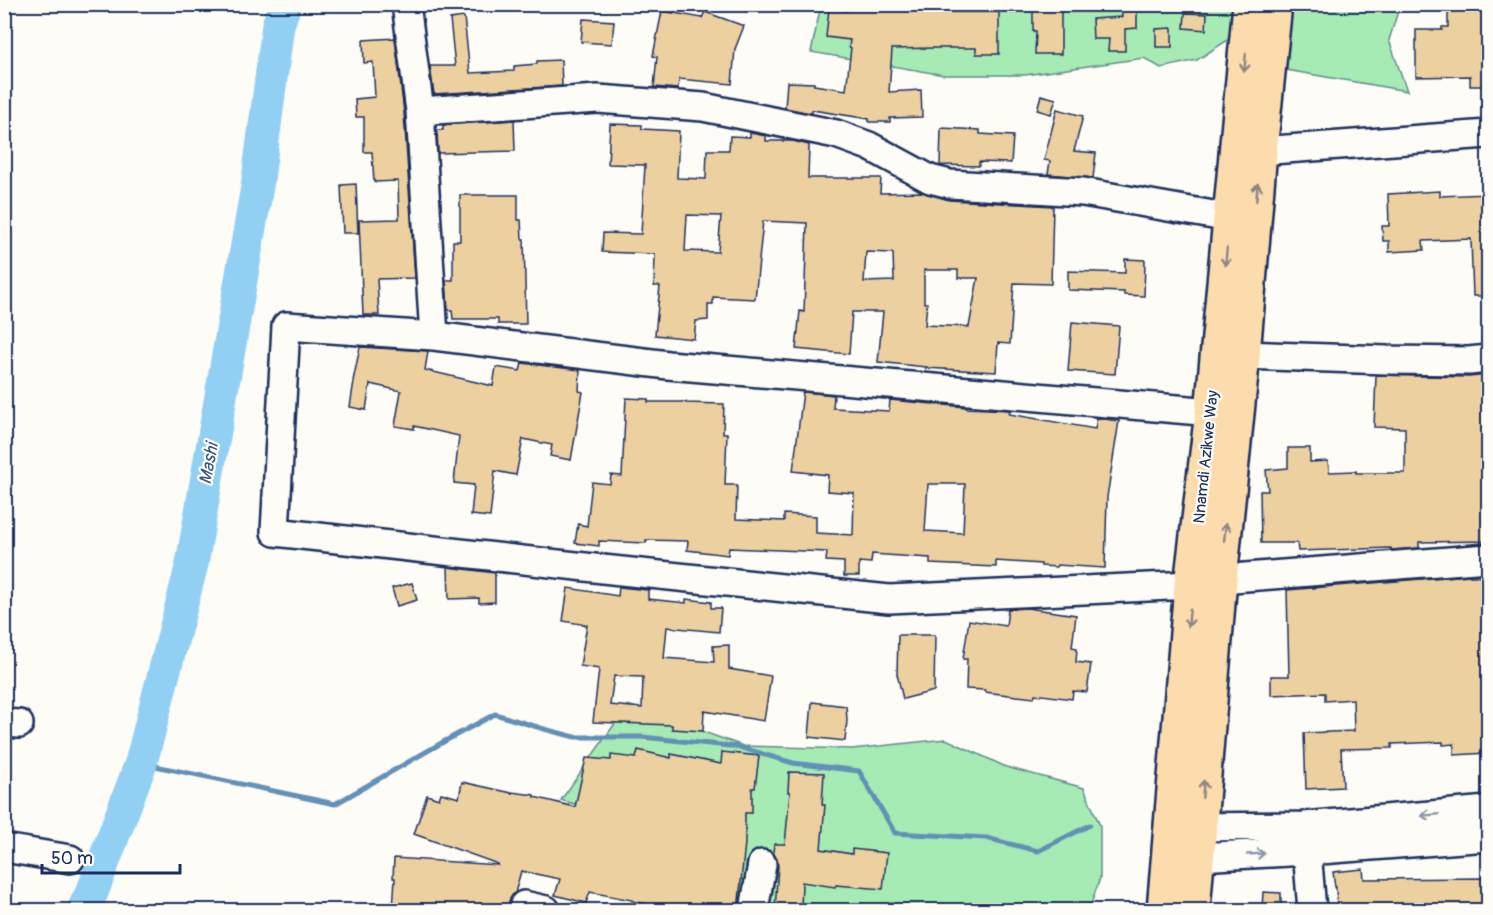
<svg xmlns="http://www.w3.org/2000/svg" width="1493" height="915" font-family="Pangolin,sans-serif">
<rect width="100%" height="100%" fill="#fdfcf7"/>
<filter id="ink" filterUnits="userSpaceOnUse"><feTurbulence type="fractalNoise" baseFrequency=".0167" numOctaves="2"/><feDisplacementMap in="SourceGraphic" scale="12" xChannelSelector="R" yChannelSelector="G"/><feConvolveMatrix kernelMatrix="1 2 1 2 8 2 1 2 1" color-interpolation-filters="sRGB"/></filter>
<g filter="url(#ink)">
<!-- green -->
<path fill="#a6eab4" stroke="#608c89" stroke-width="1.5" d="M821,5H1400L1389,40L1407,91L1246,63L1240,32L1197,60L1161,68L1144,58L1025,75H944L811,52Z
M628,705L743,746L852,749L946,739L1006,767L1084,788L1100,826V878L1089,910H756L657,829L561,800Z"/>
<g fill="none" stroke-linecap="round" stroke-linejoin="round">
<!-- stream -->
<path stroke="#6290b7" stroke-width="5" d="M141,763L335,804L445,741L495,714L544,729L575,737H642L739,747L793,763L859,771L895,833L986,838L1038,851L1090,825"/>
<!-- river -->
<path stroke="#92d0f3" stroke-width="33" d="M83,910L93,890L141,763L192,564L257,187L278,25L285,4"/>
</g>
<!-- building -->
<path fill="#edd0a0" stroke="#1b2f5e" stroke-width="1.5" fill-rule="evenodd" d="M848,4H951V12H999V54H976V48H933L892,49L889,92L921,90L922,117L890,118V122H869V119L812,110V113H810L785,108L787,82L814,83V85L846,90L851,48L849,47L850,40L826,37L829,9L847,11Z
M1033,4H1061V54H1035L1036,31H1033Z
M1121,4H1137V28L1125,29V51H1108L1109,39H1093L1092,19L1122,17Z
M1448,4H1486V24H1488V83H1485V86H1470V76L1416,77V30H1442V27H1448Z
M662,11L702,18L705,12L744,26L735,49L732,84L679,79L678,89L654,87L657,57L653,56Z
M1185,13L1207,14L1206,30L1184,28Z
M464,17L470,73L514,71V66L537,64V61L561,60L562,86L434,94L430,66H455L450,19Z
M583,19L614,21L612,44L581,42Z
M1172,28V47H1156V29Z
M395,38L404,113L415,278L377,279L379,315H363L359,220L399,219L398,181L374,182L372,152H364V117H356L355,99L375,97L373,62L364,63L363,40Z
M1041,95L1056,99L1051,114L1037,110Z
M1057,109L1083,116L1074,151L1096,153L1093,178L1048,174L1050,161L1044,160Z
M514,120L515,151L438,153L437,130H443V125Z
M610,124L642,125V129L679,131L677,178L706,179L707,150H729L730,136L750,137V133L766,136V141H793L809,145L808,178H881L880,193L922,192L949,200L1053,206L1051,284L1014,283L1010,344L998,343L996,372L926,368L927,367L878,362L883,312H852L849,354L796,349L800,311L804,312L807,223L763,221L755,299L713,297V304H708V320L696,321L694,339L655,335L660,286H654L655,254L602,252L603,233L641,234L645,165L608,164ZM687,215L721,216L718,252L685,251ZM866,252L893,253L894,281L864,282ZM924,270H958V278H978L969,327L925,325L927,303H924Z
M941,128L980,130V134L1013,136L1011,163L979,162V166L940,165Z
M356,184L358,233H343L341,185Z
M1440,191V196L1488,194V296H1473L1471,239L1423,241L1424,250L1389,252V241H1383L1382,226H1389L1388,194Z
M460,195H518V220H521L522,239H524L526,324H498V319H453L452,310H448L446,280H453V241H460Z
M1125,259L1145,260L1144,296L1124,295V292L1068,290V271L1125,273Z
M1072,322L1119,326L1115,374L1068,371Z
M360,347L428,351L425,370L493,386L496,367L520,371L522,363L580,370L579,391L583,392L571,460L550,456L552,445L523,439L516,475L495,471L490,517L471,515L474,485L454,483L459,436L414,426V429L395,426L401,391L370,384L366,410L350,407L354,381H353Z
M1376,375L1469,377L1488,375V541L1419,542V548L1391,550V548L1298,551L1297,543H1261L1260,491H1268L1266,470L1288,468V448H1310V462L1328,461L1329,472L1356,471V473H1405V428L1374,427Z
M803,392L834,395L833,408L889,411L890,400L966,407V408L1010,410L1009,414L1095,429L1097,418L1119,421L1107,497L1105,568L1057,565V567L1041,566V564L996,561V567L930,564V558L872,554L871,563L859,562V576H844V562L826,561L827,552L729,548L728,555L687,550L688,541L646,540V543L599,541V546L575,543L578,524L587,526L592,482L610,484L611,475L622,476L626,398L648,399V402H686V403L724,404L723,433H727L725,485H737L736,519L784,521V514L816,516V533L853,535L854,493L827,491L828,475L793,471ZM928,484H965L963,533L925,531Z
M448,567L495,573V602L479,603V598L449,599Z
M1470,575V576H1488V753L1454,755V744L1443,745V742L1392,744V748L1341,749L1343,787L1306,789L1304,733L1354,731L1353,699L1325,701V693L1271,695V676H1289L1287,590Z
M412,583L417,600L397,606L392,588Z
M619,587L648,590V599L686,603V599L711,602V608H721L719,632L667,627L664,658L714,662L713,646L729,645V669L771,676L764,721L704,711L703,731L672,729V725L593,722L599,669L580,666L587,625L563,621L568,588L618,596ZM614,676L643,677L642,708L610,705Z
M1027,608L1076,615L1072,647L1077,648L1076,662L1091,664L1087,692L1073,691L1072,699L1035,694L1034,698L985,692V690L966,689L967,659H963L969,620L1006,626L1008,609Z
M898,635H935L934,691L903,699L897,674Z
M812,702L846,706L847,720L845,741L809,737Z
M638,750L671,758V754L721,764L722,752L759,756L755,788H752V813H745V843L738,910H658L659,906L632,901V900L590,892L586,903L555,895L560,879L521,871L515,893L509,901V910H419L393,909L395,878H393L394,858L498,865V864L414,834L427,795L439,799L441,793L459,798L462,782L512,793V792L534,795V797L575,807L586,758L611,760V755L636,758Z
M789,772L824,773L822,805H825L821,849L852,854V849L887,853L883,889L836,885L835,887L802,882L801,910H775L778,866L777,859L773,853L774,844H785L790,792H788Z
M1363,869L1364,879L1488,878V910H1337L1336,887H1335L1333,872Z
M1263,892L1281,893V910H1262Z"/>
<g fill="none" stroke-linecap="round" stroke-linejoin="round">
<defs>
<path id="minor" d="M406,4L420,111L434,336
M420,111L598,99L703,107L836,134L869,146L930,179L950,184L1083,192L1230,218
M1260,151L1488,134
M1243,355L1387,360L1469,361L1488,359
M1220,579L1488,558
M1191,585L889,599L612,570L275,532L286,326L434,336L668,365L1212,412
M4,723L19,724
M1181,827L1304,826L1488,810
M4,848L70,859
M1307,851L1312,910
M1178,860L1198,857L1307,851L1488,837
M524,905L546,910
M754,910L762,864"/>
<path id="highway" d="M1164,910L1191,585L1212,412L1250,4
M1193,910L1220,579L1243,355L1260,151L1275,4"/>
</defs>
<!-- minor casing -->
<use href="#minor" stroke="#1b2f5e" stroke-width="32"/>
<!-- highway casing -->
<use href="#highway" stroke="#1b2f5e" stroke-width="38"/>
<!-- minor -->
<use href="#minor" stroke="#fdfcf7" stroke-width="27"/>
<!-- highway -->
<use href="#highway" stroke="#fcdcac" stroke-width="33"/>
</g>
<!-- one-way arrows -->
<defs><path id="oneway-shaft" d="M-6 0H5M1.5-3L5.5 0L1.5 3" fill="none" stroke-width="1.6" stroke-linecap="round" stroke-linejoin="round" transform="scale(1.5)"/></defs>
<g stroke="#8c8685">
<use href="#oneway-shaft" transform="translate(1245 63) rotate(95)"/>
<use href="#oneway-shaft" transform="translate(1257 192) rotate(-85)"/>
<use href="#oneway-shaft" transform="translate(1226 257) rotate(95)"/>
<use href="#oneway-shaft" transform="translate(1225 532) rotate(-84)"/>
<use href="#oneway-shaft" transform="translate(1189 618) rotate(95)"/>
<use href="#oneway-shaft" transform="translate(1203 789) rotate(-85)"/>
</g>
<g stroke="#8c96aa">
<use href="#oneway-shaft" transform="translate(1430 815) rotate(175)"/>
<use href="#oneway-shaft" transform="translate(1256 854) rotate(-3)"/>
</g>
</g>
<g text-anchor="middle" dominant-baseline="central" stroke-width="4.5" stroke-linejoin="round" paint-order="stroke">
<!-- street labels -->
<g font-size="16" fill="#1b2f5e" stroke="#fdfcf7">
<text transform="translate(1206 457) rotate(-84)">Nnamdi Azikwe Way</text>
</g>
<!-- water labels -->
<g font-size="18" font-style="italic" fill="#395783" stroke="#fdfcf7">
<text transform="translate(209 464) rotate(-80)">Mashi</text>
</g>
</g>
<!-- margin -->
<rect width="1493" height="915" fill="none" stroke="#fdfcf7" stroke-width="24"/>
<rect x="12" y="12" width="1469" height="891" fill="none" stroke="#1b2f5e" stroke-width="2" filter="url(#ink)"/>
<!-- scale -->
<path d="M42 864v9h138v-9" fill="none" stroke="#1b2f5e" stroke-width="3"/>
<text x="51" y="864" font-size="18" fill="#1b2f5e" stroke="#fdfcf7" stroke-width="4.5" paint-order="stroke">50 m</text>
</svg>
